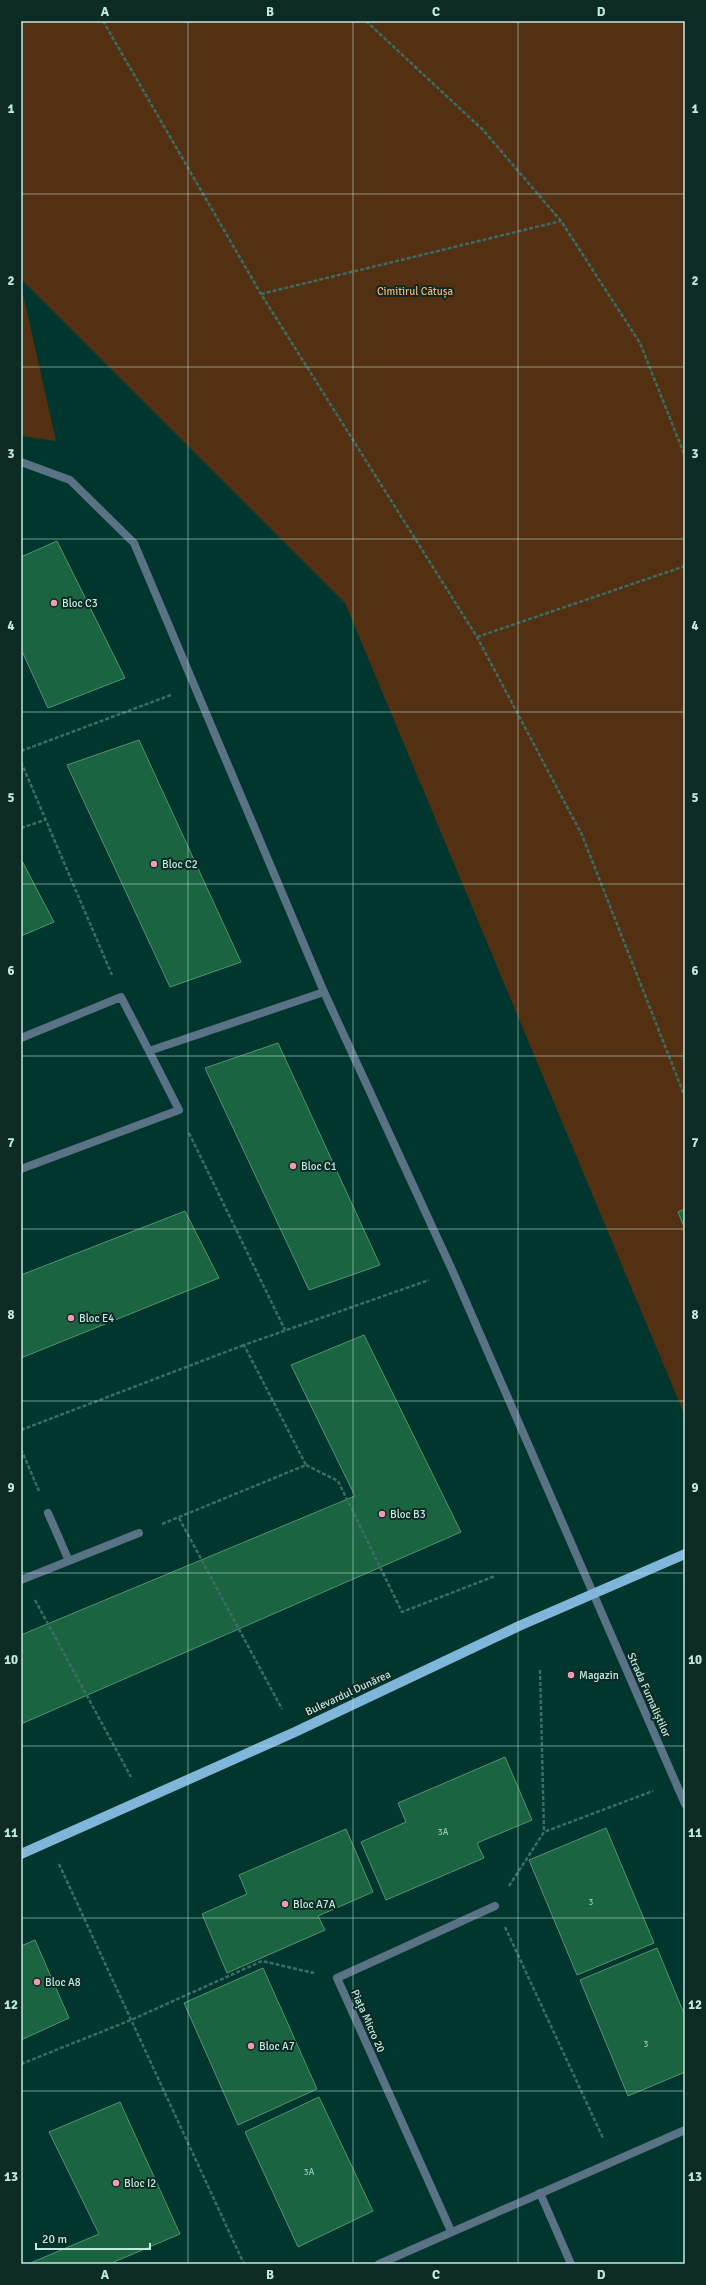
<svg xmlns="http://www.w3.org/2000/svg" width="706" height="2285" font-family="Signika,sans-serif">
<rect width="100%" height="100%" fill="#01362e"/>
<!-- green -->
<path fill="#533011" d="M21,21H685V1416L345,603L21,279Z
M21,285L56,441L21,436Z"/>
<!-- building -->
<path fill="#1b6442" stroke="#509570" d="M57,541L125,678L48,708L21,649V557Z
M139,740L241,962L170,987L67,765Z
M21,859L54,922L21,936Z
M278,1043L380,1265L309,1290L205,1068Z
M685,1209V1229L678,1212Z
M185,1211L219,1278L21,1358V1275Z
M364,1335L461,1532L21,1724V1635L355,1496L291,1365Z
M505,1757L532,1820L477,1843L484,1858L386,1900L361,1842L406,1822L398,1803Z
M606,1828L654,1943L577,1975L529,1860Z
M346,1829L373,1892L318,1916L325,1930L227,1973L202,1914L247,1894L239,1875Z
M35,1940L69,2018L21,2040V1946Z
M657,1948L685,2016V2072L628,2096L580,1980Z
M263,1968L317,2089L238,2125L184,2003Z
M319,2097L373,2211L298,2247L245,2132Z
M120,2102L180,2234L114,2262L116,2264H28L99,2234L49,2132Z"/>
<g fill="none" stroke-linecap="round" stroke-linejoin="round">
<!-- path -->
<path stroke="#3b6d64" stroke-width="2.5" stroke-dasharray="4 2" stroke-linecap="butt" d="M103,21L261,294L477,637L582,835L685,1097
M366,21L483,130L561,221L640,343L685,456
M261,294L561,221
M477,637L685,566
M21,751L171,695
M21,762L112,975
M21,828L45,820
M189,1133L285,1330
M21,1430L244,1345
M21,1449L39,1491
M306,1465L338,1481L402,1612L495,1576
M179,1518L282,1709
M162,1524L306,1465L244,1345L429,1280
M35,1600L131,1777
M540,1670L544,1832
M59,1864L244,2264
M509,1886L544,1832L653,1791
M505,1927L603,2138
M21,2064L131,2020L262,1961L314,1973"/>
<!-- service -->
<path stroke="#597284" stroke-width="8" d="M21,1038L121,997L149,1051L324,992
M21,1169L179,1110L149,1051
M48,1513L69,1561
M21,1580L139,1533
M540,2193L571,2264
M451,2231L337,1978L495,1906"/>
<!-- minor -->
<path stroke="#597284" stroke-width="8" d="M21,462L70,480L134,543L324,992L453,1272L685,1804
M379,2264L685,2130"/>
<!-- primary -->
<path stroke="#80b6da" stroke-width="10" d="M21,1854L295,1732L519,1626L685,1554"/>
</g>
<!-- grid -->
<path fill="none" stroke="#c0eae0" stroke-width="1" stroke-opacity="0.55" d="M188,21V2264M353,21V2264M518,21V2264M21,194H685M21,367H685M21,539H685M21,712H685M21,884H685M21,1056H685M21,1229H685M21,1401H685M21,1573H685M21,1746H685M21,1918H685M21,2091H685"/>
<!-- markers -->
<g fill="#f09ab6" stroke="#0d2a24" stroke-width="1.5">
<circle cx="54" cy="603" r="4"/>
<circle cx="154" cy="864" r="4"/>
<circle cx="293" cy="1166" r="4"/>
<circle cx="71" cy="1318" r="4"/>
<circle cx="382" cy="1514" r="4"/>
<circle cx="571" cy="1675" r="4"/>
<circle cx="285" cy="1904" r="4"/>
<circle cx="37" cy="1982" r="4"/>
<circle cx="251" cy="2046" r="4"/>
<circle cx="116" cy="2183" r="4"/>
</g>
<g text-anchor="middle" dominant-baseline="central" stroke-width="4" stroke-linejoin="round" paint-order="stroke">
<!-- number labels -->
<g font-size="9" fill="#97c8b8">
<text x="443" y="1832">3A</text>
<text x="591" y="1902">3</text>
<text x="646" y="2044">3</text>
<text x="309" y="2172">3A</text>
</g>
<!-- park labels -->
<g font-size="11" fill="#f7ae73" stroke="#0d2a24">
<text x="415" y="291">Cimitirul Cătușa</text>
</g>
<!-- poi labels -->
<g font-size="11" fill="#c0eae0" stroke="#0d2a24" text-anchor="start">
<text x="62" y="603">Bloc C3</text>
<text x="162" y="864">Bloc C2</text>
<text x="301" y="1166">Bloc C1</text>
<text x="79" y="1318">Bloc E4</text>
<text x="390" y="1514">Bloc B3</text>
<text x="579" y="1675">Magazin</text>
<text x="293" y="1904">Bloc A7A</text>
<text x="45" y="1982">Bloc A8</text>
<text x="259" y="2046">Bloc A7</text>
<text x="124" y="2183">Bloc I2</text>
</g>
<!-- street labels -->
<g font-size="11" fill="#c0eae0" stroke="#0d2a24">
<text transform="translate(348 1693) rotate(-25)">Bulevardul Dunărea</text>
<text transform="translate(649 1695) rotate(66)">Strada Furnaliștilor</text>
<text transform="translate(368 2021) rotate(66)">Piața Micro 20</text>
</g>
</g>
<!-- border -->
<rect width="706" height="2285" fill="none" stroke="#0d2a24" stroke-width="44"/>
<!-- scale -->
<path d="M36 2243v6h114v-6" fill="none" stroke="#c0eae0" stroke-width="2"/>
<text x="42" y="2243" font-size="12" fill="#c0eae0" stroke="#0d2a24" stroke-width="3" paint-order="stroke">20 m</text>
<rect x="22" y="22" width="662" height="2241" fill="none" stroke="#c0eae0" stroke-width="1.5"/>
<g font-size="13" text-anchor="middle" font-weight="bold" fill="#c0eae0">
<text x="105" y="16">A</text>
<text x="270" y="16">B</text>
<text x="436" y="16">C</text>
<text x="601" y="16">D</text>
<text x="11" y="113">1</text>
<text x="695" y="113">1</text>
<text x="11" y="285">2</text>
<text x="695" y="285">2</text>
<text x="11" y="458">3</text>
<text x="695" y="458">3</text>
<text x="11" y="630">4</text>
<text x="695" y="630">4</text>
<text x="11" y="802">5</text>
<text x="695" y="802">5</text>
<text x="11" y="975">6</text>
<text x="695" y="975">6</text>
<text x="11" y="1147">7</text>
<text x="695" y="1147">7</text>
<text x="11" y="1319">8</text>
<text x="695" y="1319">8</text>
<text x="11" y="1492">9</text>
<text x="695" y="1492">9</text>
<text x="11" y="1664">10</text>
<text x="695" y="1664">10</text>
<text x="11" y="1837">11</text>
<text x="695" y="1837">11</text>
<text x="11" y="2009">12</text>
<text x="695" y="2009">12</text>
<text x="11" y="2181">13</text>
<text x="695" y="2181">13</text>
<text x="105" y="2279">A</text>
<text x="270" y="2279">B</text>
<text x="436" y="2279">C</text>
<text x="601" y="2279">D</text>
</g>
</svg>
